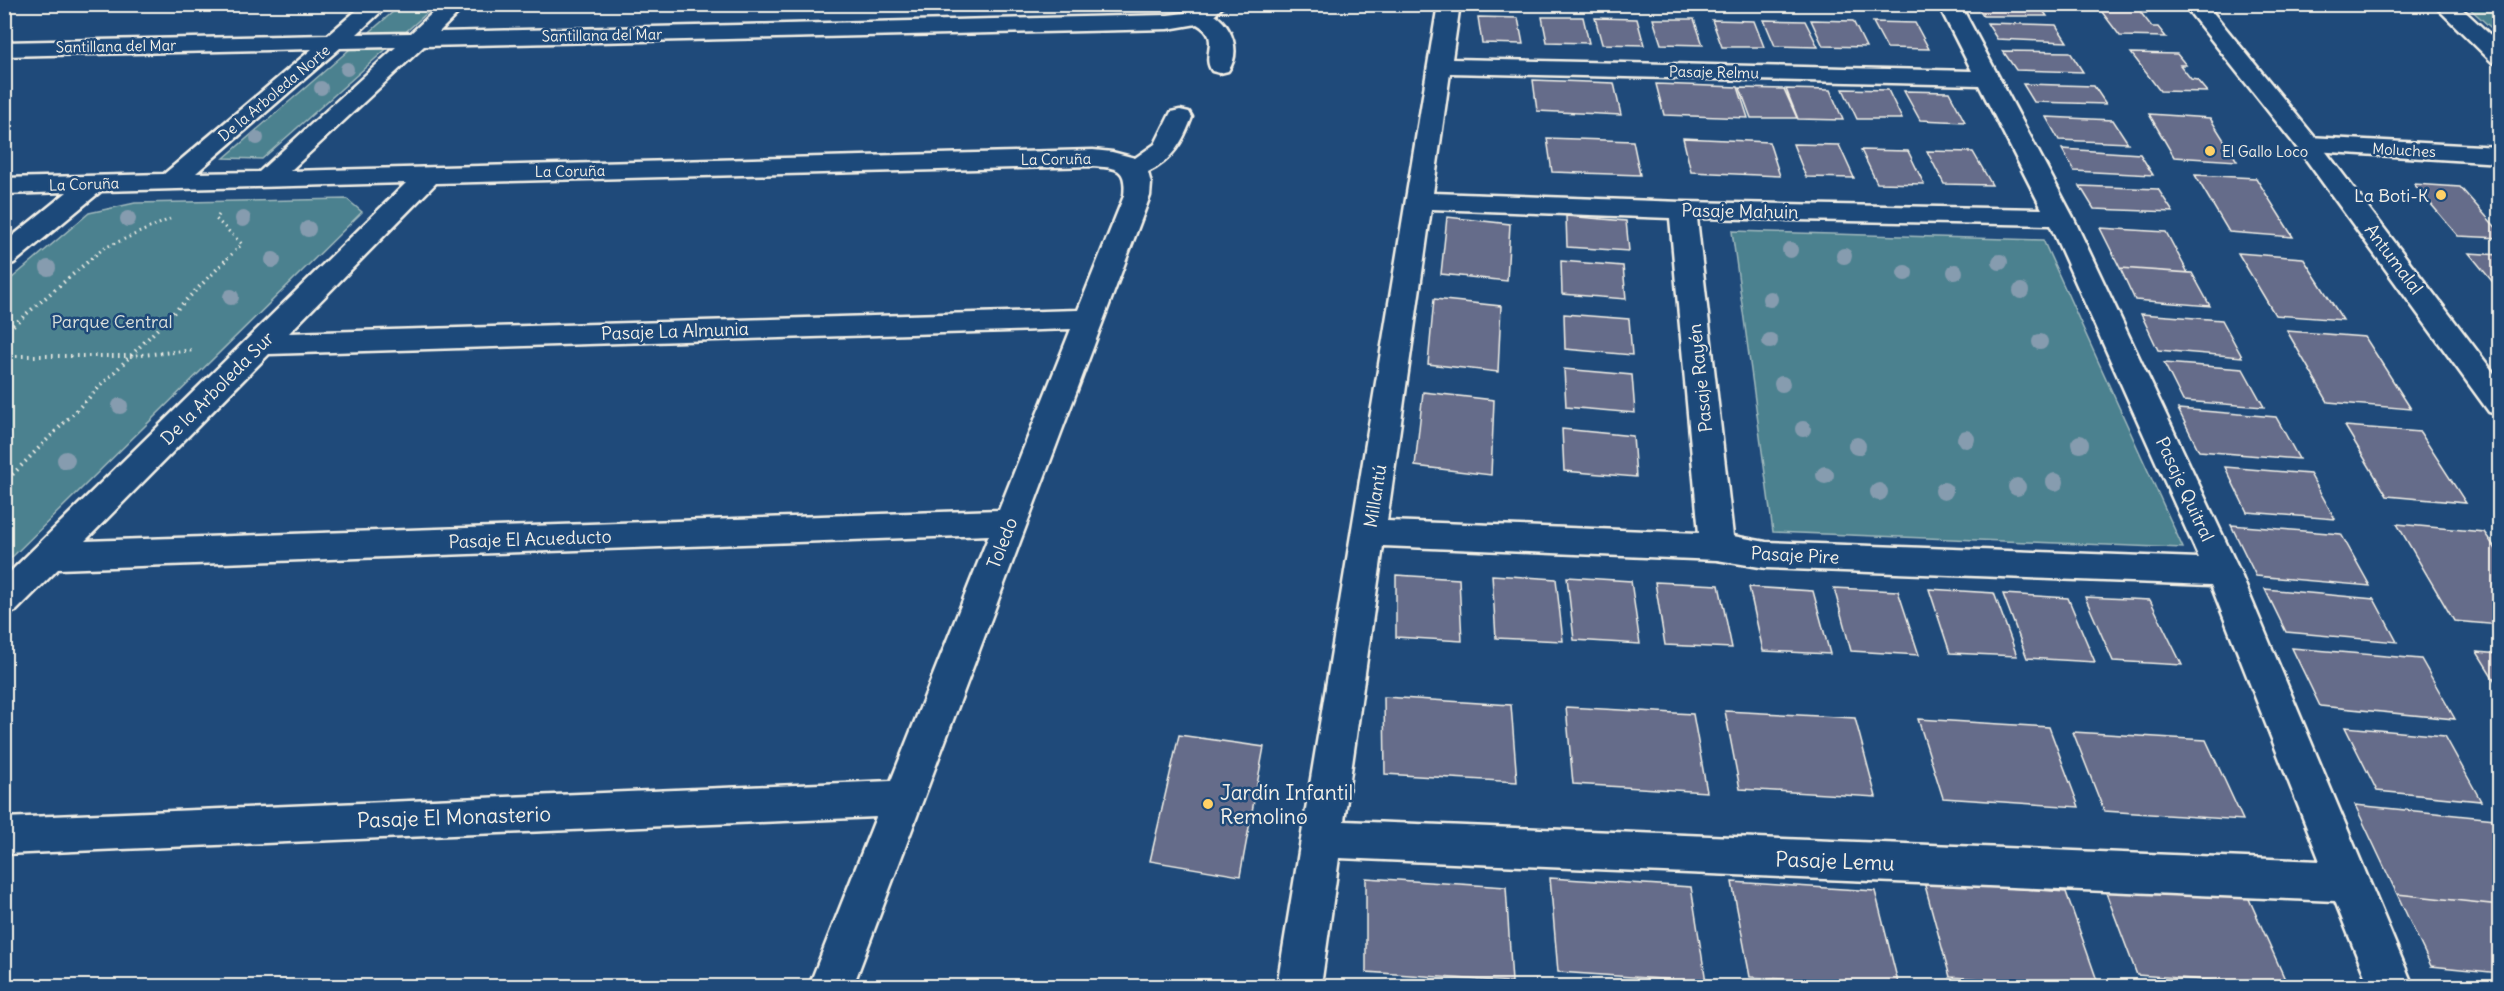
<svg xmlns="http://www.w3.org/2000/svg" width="2504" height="991" font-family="Delius,sans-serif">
<rect width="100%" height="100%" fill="#1f4a7a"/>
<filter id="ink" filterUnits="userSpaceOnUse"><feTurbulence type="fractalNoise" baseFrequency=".0167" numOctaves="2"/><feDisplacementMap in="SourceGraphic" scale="12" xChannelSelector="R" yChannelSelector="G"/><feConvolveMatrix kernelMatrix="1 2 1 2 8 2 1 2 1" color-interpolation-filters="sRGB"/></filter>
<g filter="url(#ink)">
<!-- green -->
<path fill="#4c818f" stroke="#a0b9bc" stroke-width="1.5" d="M401,5H436L262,159L224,158Z
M2466,5H2499V35Z
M347,199L362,212L5,564V284L89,213L135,203Z
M1732,231L2043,240L2183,548L1773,532Z"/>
<!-- building -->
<path fill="#656c8a" stroke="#f4f1e8" stroke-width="1.5" d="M1975,4H2038L2047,16H1983Z
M2096,4H2139L2146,13H2141L2152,27H2158L2166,37L2120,36Z
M1478,17L1518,18L1523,44L1482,43Z
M1542,17H1583L1589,43L1547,42Z
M1595,18L1637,19L1644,45L1602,44Z
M1653,19H1694L1703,45L1661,44Z
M1712,20L1754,21L1764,47H1722Z
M1764,20L1805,21L1818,47L1775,46Z
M1811,20L1853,21L1866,47L1823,46Z
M1873,22L1915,23L1929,49L1887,48Z
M1987,23L2056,25L2067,42L1997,39Z
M2003,51L2070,52L2083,72L2016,70Z
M2131,53L2177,54L2186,65H2180L2191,79L2197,80L2207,92L2160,91Z
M1533,80L1614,83L1621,115L1537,111Z
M1656,84L1738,87L1748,118L1664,115Z
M2023,84L2094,86L2106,104L2034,102Z
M1740,88L1784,89L1797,118H1751Z
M1786,89L1830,90L1843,120L1798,119Z
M1843,89L1888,90L1902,119H1857Z
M1904,91L1949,92L1965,122L1920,120Z
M2149,114L2210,118L2237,161L2174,157Z
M2046,117L2113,120L2128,143L2059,140Z
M1547,138L1633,141L1640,175L1552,172Z
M1683,138L1769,142L1780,176L1691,172Z
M1793,144L1839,145L1854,178L1806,177Z
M2062,149L2140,154L2153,175L2074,171Z
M1861,150L1908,151L1924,184L1877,183Z
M1927,151L1973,152L1992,185L1944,184Z
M2195,175L2256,178L2293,237L2229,232Z
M2414,184L2460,187L2500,232V238L2458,236Z
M2080,186L2158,189L2173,212L2094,209Z
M1566,216L1626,221L1629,251L1567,247Z
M1447,217L1510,224L1507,281L1441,274Z
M2100,228L2166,232L2188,273L2120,268Z
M2238,253L2303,258L2343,320L2275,315Z
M2469,253L2500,255V291Z
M1561,261L1623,266L1626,299L1562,294Z
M2120,268L2192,273L2210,306L2135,300Z
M1434,299L1501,306L1498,372L1428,364Z
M1564,314L1629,319L1632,355L1565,349Z
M2141,314L2222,320L2242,357L2158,350Z
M2287,331L2365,337L2411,409L2328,402Z
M2164,363L2243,369L2264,407L2183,401Z
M1564,369L1632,375L1635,413L1566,407Z
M1423,392L1494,400L1491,475L1415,466Z
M2178,409L2276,417L2299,459L2199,451Z
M2345,426L2420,432L2466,503L2387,496Z
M1562,429L1633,436L1636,477L1564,471Z
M2225,467L2310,474L2335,519L2247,512Z
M2397,524L2484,532L2500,555V625L2454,621Z
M2231,525L2341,534L2370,586L2256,576Z
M1396,575L1459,579L1462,641L1396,637Z
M1492,575L1556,579L1563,641L1496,638Z
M1567,577L1631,581L1640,644L1574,640Z
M1655,582L1719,585L1732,648L1665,645Z
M1749,587L1813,591L1830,654L1763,651Z
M1834,588L1898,591L1919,655L1851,651Z
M1929,589L1994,593L2017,656L1950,653Z
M2265,589L2374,599L2397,642L2286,632Z
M2003,594L2068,598L2095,662L2027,658Z
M2085,597L2150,600L2182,665L2113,661Z
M2292,648L2421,659L2455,719L2320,706Z
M2477,652L2500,654V689Z
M1384,697L1511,705L1517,782L1385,774Z
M1566,707L1693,714L1707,792L1573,784Z
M1725,711L1855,718L1876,797L1740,789Z
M1918,719L2049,727L2079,807L1943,798Z
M2345,727L2445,736L2481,801L2377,791Z
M2073,732L2206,740L2243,820L2104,811Z
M1179,735L1264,747L1240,876L1150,861Z
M2355,805L2495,819L2500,828V905L2397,894Z
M1366,878L1506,887L1512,982L1366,972Z
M1550,878L1691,887L1706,982L1558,972Z
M1732,882L1875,891L1899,986L1750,977Z
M1924,882L2066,892L2099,986L1950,977Z
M2102,882L2245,890L2288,986L2137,975Z
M2397,894L2500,905V973L2431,966Z"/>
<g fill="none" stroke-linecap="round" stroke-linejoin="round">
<defs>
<path id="minor" d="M364,4H389L357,34L411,33L442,4H467L439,32L1168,15L1185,13L1201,4H1225L1215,15C1233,27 1241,53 1228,71L1220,73L1212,71C1200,54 1223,39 1197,24L1168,29L424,46L290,171L1093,150L1112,152L1135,158L1155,144L1171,112L1180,110L1189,112L1192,117C1183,141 1172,161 1148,172L1151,184L1150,196L853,986H809L876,817L4,854V818L891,781L989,535L58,569L16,611L4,615V578L406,183L101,191L14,263L4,266V243L67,192L4,194V178L164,174L312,49L4,56V42L328,35ZM396,47L259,172L196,173L340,48ZM1093,166C1118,168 1127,168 1124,196L1078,310L289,333L436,183ZM1071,329L999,510L85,541L269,354Z
M1438,4H1460L1452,59L1972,71L1938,4H1960L2073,217L2240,572L2413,986H2369L2335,901L1339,858L1321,986H1277ZM1450,73L1979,85L2042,209L1683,202L1433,193ZM1431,209L1670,218L1699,533L1387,521ZM1697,218L2050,225L2199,558L1766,542L1733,536ZM1383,546L1717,560L1766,568L2211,585L2320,861L1344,821Z
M2433,4H2457L2500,44V64L2492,62Z
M2308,137L2500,147V163L2299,150L2295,145L2299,140Z"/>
<path id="tertiary" d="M2183,4H2206L2317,140L2500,381V415L2489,412L2299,150Z"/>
</defs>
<!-- minor casing -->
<use href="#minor" stroke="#f4f1e8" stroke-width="5"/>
<!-- tertiary casing -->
<use href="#tertiary" stroke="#f4f1e8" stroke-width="5"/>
<!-- path-far1 -->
<path stroke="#f4f1e8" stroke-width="3" stroke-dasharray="1.5 4" stroke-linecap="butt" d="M219,215L216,219L242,244L227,259
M91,259L104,248L170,219"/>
<!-- path -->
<path stroke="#f4f1e8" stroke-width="4" stroke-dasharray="1.5 4.5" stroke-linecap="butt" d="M4,333L92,258
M4,356H131L195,350
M4,483L228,258"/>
<!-- minor -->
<use href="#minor" fill="#1f4a7a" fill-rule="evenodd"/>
<!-- tertiary -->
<use href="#tertiary" fill="#1f4a7a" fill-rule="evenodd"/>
</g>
<!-- trees -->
<g fill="#869caf">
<circle cx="347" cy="69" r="7"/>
<circle cx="321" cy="88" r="7"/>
<circle cx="257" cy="138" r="7"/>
<circle cx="128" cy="219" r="8"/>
<circle cx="243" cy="219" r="8"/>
<circle cx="308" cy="229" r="8"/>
<circle cx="1790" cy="250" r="8"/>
<circle cx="1844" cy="256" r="8"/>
<circle cx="273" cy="260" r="8"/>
<circle cx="2000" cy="262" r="8"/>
<circle cx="48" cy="268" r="8"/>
<circle cx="1955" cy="272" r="8"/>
<circle cx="1905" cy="273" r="8"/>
<circle cx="2021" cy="291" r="8"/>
<circle cx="231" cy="297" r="8"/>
<circle cx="1770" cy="299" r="8"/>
<circle cx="1770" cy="341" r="8"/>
<circle cx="2040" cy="342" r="8"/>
<circle cx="1782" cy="384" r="8"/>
<circle cx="120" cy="406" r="8"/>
<circle cx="1803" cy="429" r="8"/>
<circle cx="1966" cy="439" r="9"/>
<circle cx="2080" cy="444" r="9"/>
<circle cx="1857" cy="446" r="9"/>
<circle cx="66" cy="460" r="9"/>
<circle cx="1825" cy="475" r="9"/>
<circle cx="2055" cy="482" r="9"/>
<circle cx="2017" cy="487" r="9"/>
<circle cx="1944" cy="491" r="9"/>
<circle cx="1879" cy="492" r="9"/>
</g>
</g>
<!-- markers -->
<g fill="#ffd166" stroke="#1f4a7a" stroke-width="2">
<circle cx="2210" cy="151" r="6"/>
<circle cx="2441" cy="195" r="6"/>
<circle cx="1208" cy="804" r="6"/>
</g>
<g text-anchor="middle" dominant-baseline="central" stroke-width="5" stroke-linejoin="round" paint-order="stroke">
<!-- far-street labels -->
<g font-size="15" fill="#f4f1e8" stroke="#1f4a7a">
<text transform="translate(602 35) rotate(-1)">Santillana del Mar</text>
<text transform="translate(116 46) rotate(-1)">Santillana del Mar</text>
<text transform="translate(1714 72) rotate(1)">Pasaje Relmu</text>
<text transform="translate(274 93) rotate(-40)">De la Arboleda Norte</text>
<text transform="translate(2404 150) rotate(3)">Moluches</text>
<text transform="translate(1056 159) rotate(-1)">La Coruña</text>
<text transform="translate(570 171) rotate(-1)">La Coruña</text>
<text transform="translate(84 184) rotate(-2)">La Coruña</text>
</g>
<!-- far-poi labels -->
<g font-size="15" fill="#f4f1e8" stroke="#1f4a7a" text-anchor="start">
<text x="2222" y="151">El Gallo Loco</text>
</g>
<!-- poi labels -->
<g font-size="18" fill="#f4f1e8" stroke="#1f4a7a" text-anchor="end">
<text x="2429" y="195">La Boti-K</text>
</g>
<!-- street labels -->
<g font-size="18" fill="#f4f1e8" stroke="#1f4a7a">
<text transform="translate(1740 211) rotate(1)">Pasaje Mahuin</text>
<text transform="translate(2394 259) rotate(53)">Antumalal</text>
<text transform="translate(675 331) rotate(-2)">Pasaje La Almunia</text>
<text transform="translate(1700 378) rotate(-96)">Pasaje Rayén</text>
<text transform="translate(217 388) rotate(-45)">De la Arboleda Sur</text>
<text transform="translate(2185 489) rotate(65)">Pasaje Quitral</text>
<text transform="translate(1375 496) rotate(-81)">Millantú</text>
<text transform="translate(530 539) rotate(-2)">Pasaje El Acueducto</text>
<text transform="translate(1002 543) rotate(-69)">Toledo</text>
<text transform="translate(1795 555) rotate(3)">Pasaje Pire</text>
</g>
<!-- park labels -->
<g font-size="18" fill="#dbe0db" stroke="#1f4a7a">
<text x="112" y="321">Parque Central</text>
</g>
<!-- near-poi labels -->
<g font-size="21" fill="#f4f1e8" stroke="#1f4a7a" text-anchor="start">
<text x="1220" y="792">Jardín Infantil<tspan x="1220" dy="24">Remolino</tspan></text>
</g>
<!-- near-street labels -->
<g font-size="21" fill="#f4f1e8" stroke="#1f4a7a">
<text transform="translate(454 817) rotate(-2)">Pasaje El Monasterio</text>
<text transform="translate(1835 861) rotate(2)">Pasaje Lemu</text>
</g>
</g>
<!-- margin -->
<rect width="2504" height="991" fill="none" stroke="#1f4a7a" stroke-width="24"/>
<rect x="12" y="12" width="2480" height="967" fill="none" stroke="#f4f1e8" stroke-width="2" filter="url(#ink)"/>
</svg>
